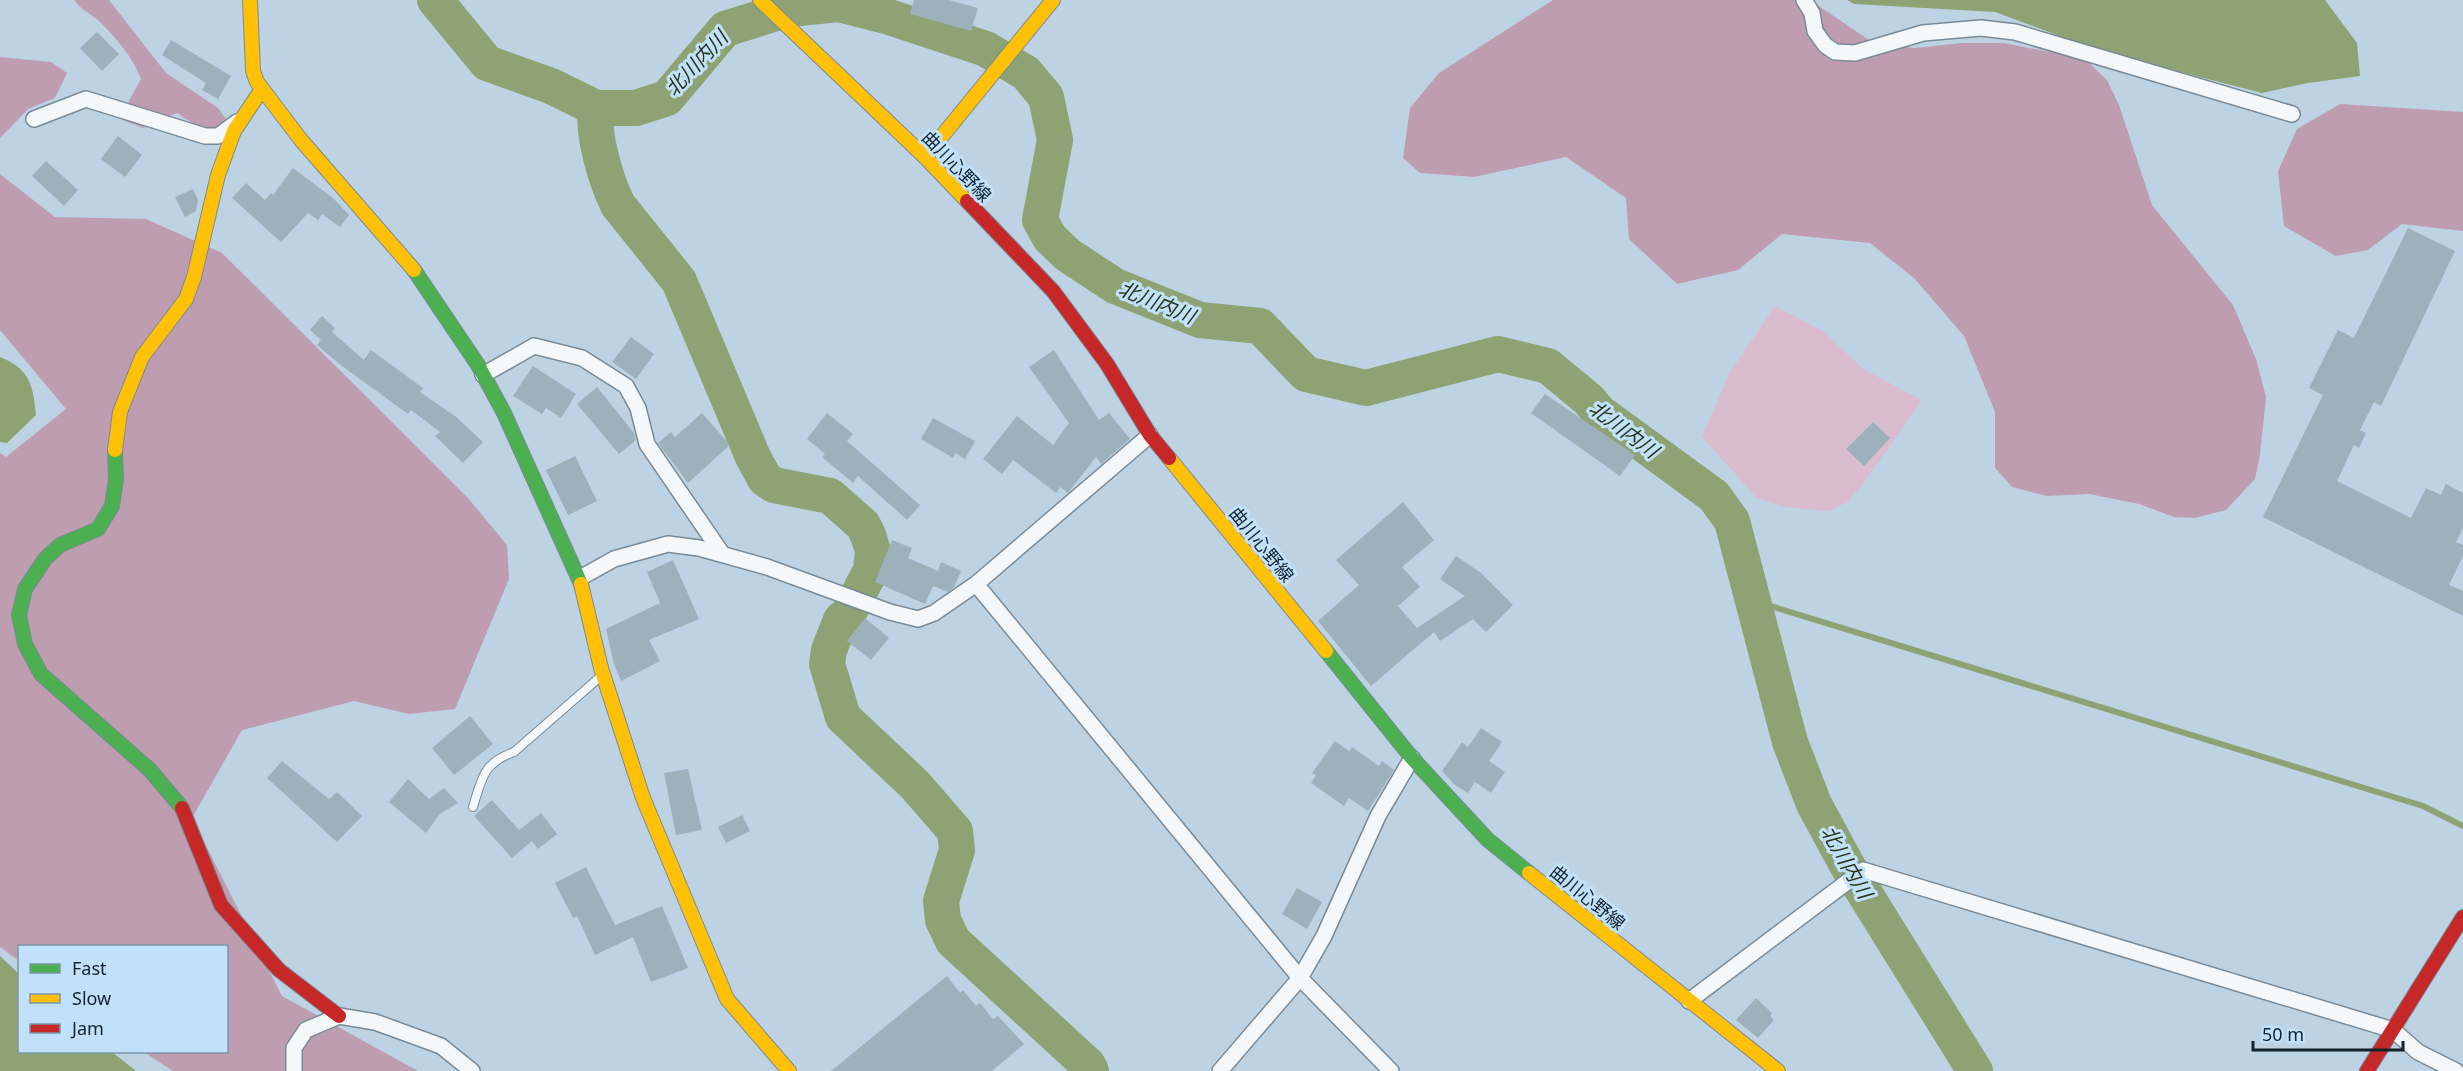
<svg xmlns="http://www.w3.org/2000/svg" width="2463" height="1071" font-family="'Noto Sans','Noto Sans JP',sans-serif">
<rect width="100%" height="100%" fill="#bdd3e4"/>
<!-- green -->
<path fill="#d9bcce" d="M1775,306L1823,331L1863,369L1922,400L1868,477L1848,502L1829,511L1784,507L1757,498L1702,437L1729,374Z"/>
<!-- forest -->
<path fill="#bf9db1" d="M74,0H109L166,73L218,108L226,119L217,130C201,128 190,122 177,113L143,128L125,121L121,115L141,79C133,57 116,38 99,21C90,13 81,10 74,0Z
M1553,0H1810L1872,42L1914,48L1962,43H2004L2085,59L2107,80L2119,105L2152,205L2233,305L2256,359L2266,397L2260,455L2255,479L2226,510L2195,518L2174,517L2139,504L2089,494L2047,496L2012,487L1995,468V412L1964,336L1914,278L1870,243L1782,234L1738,270L1677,284L1629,239L1626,198L1566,157L1474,177L1420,173L1403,158L1410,108L1439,73Z
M0,57L51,62L67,73L55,98L28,109L0,138Z
M2340,104L2463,112V231L2402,224L2368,250L2336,256L2284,226L2278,171L2297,129Z
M0,174L55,217L146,219L222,253L468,498L507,545L509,579L455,709L409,714L354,701L242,730L192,818L282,996L418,1071H173L144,1052H226V946H20L19,961L0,947V453L6,457L66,409L0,330Z"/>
<!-- water -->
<path fill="#8ea373" d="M1847,0H2325L2357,43L2360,76L2308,83L2262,93L2103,52L1995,12L1854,4Z
M0,357C30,369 33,385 36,415L7,443L0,442Z
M0,956L19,974L20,1052H112L136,1071H0Z"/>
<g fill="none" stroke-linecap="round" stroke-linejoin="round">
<!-- stream -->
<path stroke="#8ea373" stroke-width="6" d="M1751,600L2423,806L2463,826"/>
<!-- river -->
<path stroke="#8ea373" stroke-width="36" d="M435,0L487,63L551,86L596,108H636L667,98L725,29L789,9L839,4L886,16L986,49L1026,73L1046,97L1055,140L1040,220L1050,238L1068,255L1115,286L1200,320L1260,326L1306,374L1366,388L1498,354L1548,366L1589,400L1599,412L1714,496L1732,521L1790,742L1814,804L1847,865L1975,1071
M596,108C592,134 606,181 618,205L679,281L753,457L765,479L774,485L830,496L863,525L868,535L873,551L871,570L848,614L841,620L829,650L827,664L843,717L915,785L955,831L957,850L941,901L943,920L953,941L1088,1065L1091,1071"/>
</g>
<!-- building -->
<path fill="#9db1bc" d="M914,0H949L978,8L971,31L910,14Z
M97,32L119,54L102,71L80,48Z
M171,40L231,76L218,99L202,90L206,83L162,55Z
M118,136L142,155L125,177L101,159Z
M46,161L78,190L64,206L32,176Z
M293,168L333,198L349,215L340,227L322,214L318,220L308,213L281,242L232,198L246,183L265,200L271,193L273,195Z
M193,189L198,200L196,211L185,217L175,197Z
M2408,228L2455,251L2381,406L2374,402L2360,430L2366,433L2359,448L2354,445L2337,481L2411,518L2426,488L2441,495L2446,484L2463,493V528L2456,542L2463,545V556L2449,585L2463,591V616L2263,517L2323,395L2309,388L2338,330L2354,338Z
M322,316L335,328L332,332L364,360L371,350L423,388L420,392L455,416L483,442L463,463L435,436L440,432L411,410L408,414L342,366L317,345L321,340L310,330Z
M631,337L654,354L636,379L612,362Z
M1054,350L1099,420L1109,413L1130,439L1101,464L1096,457L1068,493L1060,487L1056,493L1013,460L1002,474L983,459L1017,416L1053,445L1069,423L1029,367Z
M533,366L576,394L561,418L546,408L542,414L513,396Z
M597,387L634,433L636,440L619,454L577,404Z
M1545,394L1635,455L1620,476L1531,413Z
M702,413L730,445L688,483L658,443L671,432L675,437Z
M827,413L853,434L847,441L920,505L907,520L858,476L853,483L822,457L825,454L807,439Z
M933,418L975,441L965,459L955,453L953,458L921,439Z
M1873,422L1890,438L1864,466L1846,449Z
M575,456L597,501L568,515L546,470Z
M1403,502L1434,540L1402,567L1420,587L1398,606L1417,628L1465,596L1440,579L1456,556L1481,573L1513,605L1486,632L1473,619L1440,641L1434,632L1371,686L1318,621L1359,585L1336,560Z
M892,540L912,548L908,558L938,571L941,562L961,571L954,587L948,592L933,586L925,604L875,582Z
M673,560L699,619L649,640L660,661L621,681L614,664L606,629L660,603L647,572Z
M865,618L889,638L871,660L847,641Z
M470,716L493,744L454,775L432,748Z
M1481,728L1502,742L1489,761L1505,772L1491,793L1475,782L1468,793L1455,785L1442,771L1462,742L1468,747Z
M1335,741L1349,751L1352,747L1379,766L1382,761L1394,770L1368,811L1349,798L1344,806L1311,783L1316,775L1312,773Z
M282,761L329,799L337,792L362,816L337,842L267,778Z
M688,769L702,830L676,835L664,773Z
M408,779L429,799L444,788L458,803L440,814L426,833L389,802Z
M492,800L519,830L541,813L557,834L538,849L532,841L512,858L474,816Z
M742,815L750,831L726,843L718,827Z
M586,867L615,925L662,906L688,968L651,982L633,937L595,955L577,916L573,918L555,883Z
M1297,888L1322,902L1307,929L1282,914Z
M947,976L960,993L963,990L976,1006L980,1003L993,1019L998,1016L1024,1044L992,1071H831Z
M1756,998L1772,1013L1770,1016L1774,1020L1758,1038L1736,1020Z"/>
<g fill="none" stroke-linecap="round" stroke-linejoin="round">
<defs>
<path id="lane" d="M473,807C482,778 483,763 514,752L600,677"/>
<path id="street" d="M1804,0L1812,13L1815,31L1825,45L1835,52L1855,53L1923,33L1981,28L2015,32L2292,114
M34,119L86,99L205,136H218L237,122
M483,375L534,346L582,358L626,386L638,408L647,444L723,555
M580,578L614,559L668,544L699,548L767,567L890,612L918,619L934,613L976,584L1150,435
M976,584L1300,978L1391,1071
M1689,1001L1863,870L2393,1030L2418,1052L2456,1071
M294,1071V1048L306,1030L339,1016L375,1022L441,1046L472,1071
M1220,1071L1300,978L1324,936L1378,816L1412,758"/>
<path id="fast" d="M414,270L478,365L504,413L581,584
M115,450L116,479L112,506L98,529L60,545L45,559L25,589L19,615L25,644L41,674L150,770L182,808
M1326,651L1412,758L1488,840L1529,873"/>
<path id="slow" d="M250,0L253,71L257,82L301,140L414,270
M760,0L925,157L967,201
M925,157L1053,0
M115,450L120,412L142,357L186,299L194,277L218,175L234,131L262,89
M1169,458L1326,651
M581,584L601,668L643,798L727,999L789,1071
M1529,873L1778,1071"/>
<path id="jam" d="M967,201L1053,291L1107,364L1150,435L1169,458
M182,808L221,905L279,970L339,1016
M2367,1071L2463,917"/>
</defs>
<!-- lane casing -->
<use href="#lane" stroke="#798a97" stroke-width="10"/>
<!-- street casing -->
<use href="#street" stroke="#798a97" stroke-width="18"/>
<!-- fast casing -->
<use href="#fast" stroke="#798a97" stroke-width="16"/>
<!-- slow casing -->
<use href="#slow" stroke="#798a97" stroke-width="16"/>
<!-- jam casing -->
<use href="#jam" stroke="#798a97" stroke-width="16"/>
<!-- lane -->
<use href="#lane" stroke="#f5f8fb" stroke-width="8"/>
<!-- street -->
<use href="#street" stroke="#f5f8fb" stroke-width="15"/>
<!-- fast -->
<use href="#fast" stroke="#4caf50" stroke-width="14"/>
<!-- slow -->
<use href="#slow" stroke="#ffc107" stroke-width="14"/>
<!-- jam -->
<use href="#jam" stroke="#c62828" stroke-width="14"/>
</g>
<g text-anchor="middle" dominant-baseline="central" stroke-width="6" stroke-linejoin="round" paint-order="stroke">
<!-- street labels -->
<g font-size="18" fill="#13222d" stroke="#c1e1fa">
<text transform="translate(957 166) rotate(46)">曲川心野線</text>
<text transform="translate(1262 544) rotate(51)">曲川心野線</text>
<text transform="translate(1588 897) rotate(39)">曲川心野線</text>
</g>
<!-- water labels -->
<g font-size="20" font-style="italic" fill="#2a3312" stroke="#c1e1fa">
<text transform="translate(696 63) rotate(-47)">北川内川</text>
<text transform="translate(1157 302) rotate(22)">北川内川</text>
<text transform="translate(1624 429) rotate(37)">北川内川</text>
<text transform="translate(1847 862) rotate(60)">北川内川</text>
</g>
</g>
<!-- legend -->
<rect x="18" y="945" width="210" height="108" fill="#c1e1fa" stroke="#7b95a8" stroke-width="1.5"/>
<rect x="30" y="964" width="30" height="9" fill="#4caf50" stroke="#7b95a8" stroke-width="1.5"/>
<text x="72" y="975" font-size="18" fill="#13222d">Fast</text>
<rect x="30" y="994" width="30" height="9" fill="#ffc107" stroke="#7b95a8" stroke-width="1.5"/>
<text x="72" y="1005" font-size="18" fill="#13222d">Slow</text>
<rect x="30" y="1024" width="30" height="9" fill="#c62828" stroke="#7b95a8" stroke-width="1.5"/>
<text x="72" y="1035" font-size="18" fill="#13222d">Jam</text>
<!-- scale -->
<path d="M2253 1041v9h150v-9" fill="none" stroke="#13222d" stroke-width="3"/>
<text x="2262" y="1041" font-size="18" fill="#13222d" stroke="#c1e1fa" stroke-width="4.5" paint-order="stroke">50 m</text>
</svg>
